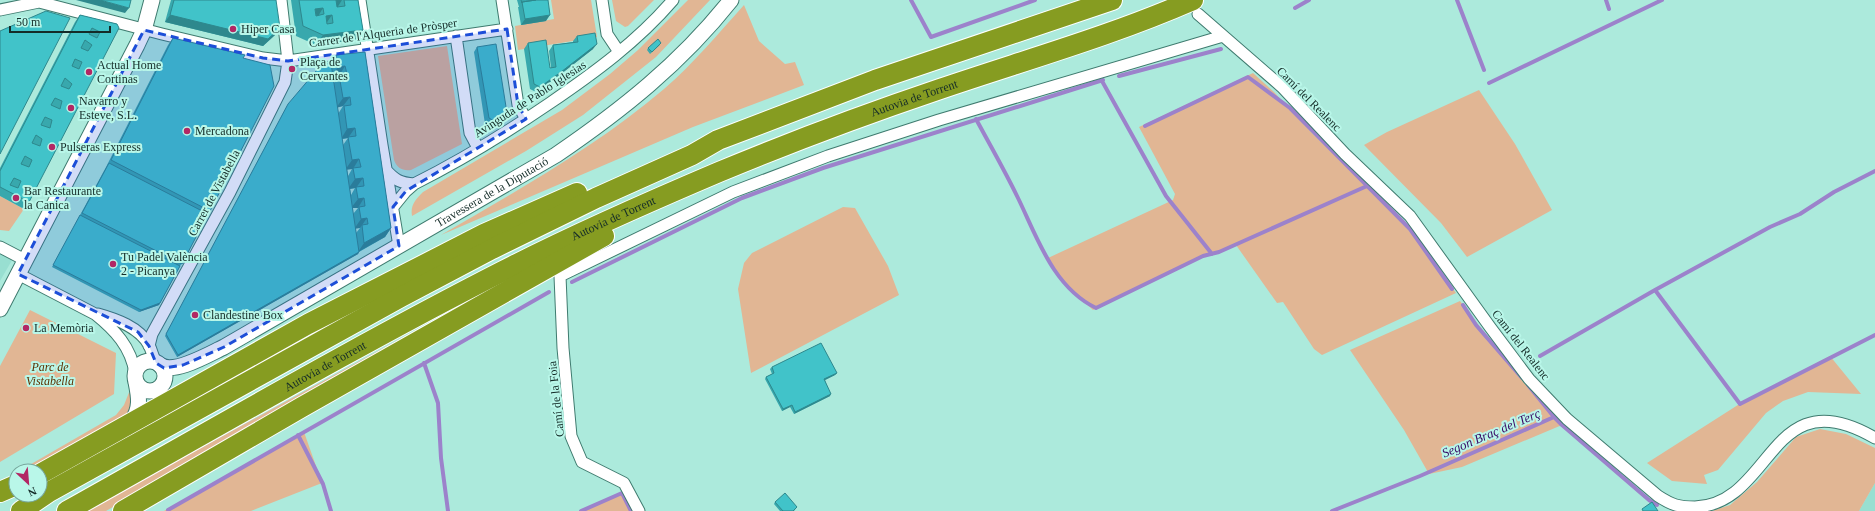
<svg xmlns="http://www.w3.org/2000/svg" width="1875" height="511" font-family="'Times New Roman',serif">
<rect width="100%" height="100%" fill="#aceadc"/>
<!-- built -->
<path fill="#98dfd1" d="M0,247L15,255L0,281Z
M1875,483V511H1859Z"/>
<!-- green -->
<path fill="#e1b694" d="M551,0H591L597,37L518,50L515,26L554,19Z
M612,0H654L628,26L625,27L616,21Z
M688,0H710L656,57L583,115L526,151L412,216C410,205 416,199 423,192L562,110L610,74L638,50Z
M744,5L759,41L785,64L795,62L804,85L693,127L441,235C518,190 596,147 664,89C693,64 718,34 744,5Z
M447,46L462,144L411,170C402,171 397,168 394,160L378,56Z
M1253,73L1274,92L1314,135L1368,187L1418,240L1456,293L1322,355L1314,349L1283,302L1277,303L1236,245L1214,252L1093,310L1066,285L1048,258L1173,200L1175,194L1139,127Z
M1479,90L1515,144L1552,210L1467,257L1441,223L1364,145L1387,132Z
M0,196L24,209L9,231L0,230Z
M843,207L855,208L888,266L899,295L751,373L738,289L744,263L752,253Z
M1460,301L1518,376L1562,425L1462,467L1429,474L1404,430L1350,350Z
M30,310L116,353L114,394L0,462V366Z
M418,329L420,330L106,511H86Z
M1830,356L1861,394L1808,392L1783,401L1766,413L1718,470L1704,475L1707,484L1672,481L1647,463L1741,403Z
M130,390L132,401L129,414L31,471H19L116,415L124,405Z
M1820,429L1846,434L1875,448V483L1859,511H1712L1730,505L1757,482L1796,437Z
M304,432L322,483L251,511H164Z
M624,493L633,511H583Z"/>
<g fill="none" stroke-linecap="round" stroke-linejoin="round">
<!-- stream -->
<path stroke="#9c82cb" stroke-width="4" d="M911,0L931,37L1035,0
M1457,0L1484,70
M1606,0L1609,9
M1295,8L1309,0
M1119,76L1221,49
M1102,81L1166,196L1212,254
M1489,83L1662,0
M976,119C990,145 1005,171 1018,198C1037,237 1053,287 1096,308L1203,256L1219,252L1367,186
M1145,126L1248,77L1290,108L1410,229L1452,289
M572,282L742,198L823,168L1103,80
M1655,290L1740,404L1875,335
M1463,305L1476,325L1522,378
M1540,356L1655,290L1770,227L1800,214L1834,192L1875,171
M424,363L438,403L441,458L448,511
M1528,385L1554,417
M298,435L323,484L331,511
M168,510L549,292
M581,511L622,493L631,511
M1332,511L1420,476L1554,417L1562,425L1649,500L1657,505"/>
<defs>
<path id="street" d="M360,0L382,145L399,246
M502,0L518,105L526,119
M602,0L607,34L619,52
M0,10L39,2L162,34L263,58L288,61L507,29
M1198,14L1282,87L1345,154L1410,216L1490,327L1529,379L1567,419L1658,496C1672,505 1678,507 1695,507C1774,504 1769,376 1875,438
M456,36L470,133L478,148
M386,170C395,180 400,183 414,184
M393,207L406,191L414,184C460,161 506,133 550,103C594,73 638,41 673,0
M0,247L25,260
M18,274L95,314C115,330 131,347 135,373
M98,314C116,319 139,327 149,345C152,351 153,357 156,363
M149,346L152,334L230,192L285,82L288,61L281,0
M639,511L624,483L582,462L571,436L563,348L560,276L733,192L828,156L939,120L1223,36"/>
<g id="secondary">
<path d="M0,309L137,45L144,30L152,0"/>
<circle cx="150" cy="376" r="15"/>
<path id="s1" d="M160,365C174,375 209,354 224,347L556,155C622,110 681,63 731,0"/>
<path d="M132,421C141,408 139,397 136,382"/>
</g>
<g id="highway">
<path d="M40,474L308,324L484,234L577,193"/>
<path d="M0,492L16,485"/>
<path d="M21,511L49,492L401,297L492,249L596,198L692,155L718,140L875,80L1112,0"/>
<path id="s2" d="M67,511C212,430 356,346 503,271C573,235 646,203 719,172C791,142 866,114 940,89C1025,60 1111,36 1193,0"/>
<path d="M123,511L302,407L604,236"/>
</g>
</defs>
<!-- street casing -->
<use href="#street" stroke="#3f7b6f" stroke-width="13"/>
<!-- secondary casing -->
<use href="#secondary" stroke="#3f7b6f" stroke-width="17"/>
<!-- highway casing -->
<use href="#highway" stroke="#fff" stroke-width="22"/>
<!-- street -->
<use href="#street" stroke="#fff" stroke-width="11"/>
<!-- secondary -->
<use href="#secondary" stroke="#fff" stroke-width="15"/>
<!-- highway -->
<use href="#highway" stroke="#869c21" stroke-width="20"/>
</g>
<!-- wall -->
<path fill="#38a8ad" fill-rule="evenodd" d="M171,0H276L275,35L263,46L165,22Z
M291,0H358L363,30L356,40L316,45L296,36Z
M517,0H548L546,21L521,25L518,7H519Z
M80,15L117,24L29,202L24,209L0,196V168L75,22Z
M577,36L593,49L557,77L536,92L530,89L524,49L528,43L550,68H551L549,51L553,45L573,42V41Z
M173,38L243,58L210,211L159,305L139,312L52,267L106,167L168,45Z
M660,45L650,54L647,50L648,48Z
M477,47L503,119L490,126L485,124L474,52Z
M365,52L391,228L385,237L359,252L358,254L177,357L165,336L287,106L331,63L336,55ZM339,76L334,83L333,77ZM343,106L338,114L337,107ZM348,138L343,145L342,139ZM347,169H352L348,176ZM355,188L351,195L350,189ZM353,208H358L353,214ZM356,228H360L356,233Z
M772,367L837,373L835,375L825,380L830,396L794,414L790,407L782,411L765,379L766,377L772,374L770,369Z
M775,502L797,507L794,511H780L774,504Z"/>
<!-- shaded-wall -->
<path fill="#2e888d" d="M76,0H100L129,8L125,13Z
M336,0H342L337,8Z
M323,8L317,18L315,9Z
M170,15L280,28L275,35L263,46L165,22Z
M332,15L325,25L326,16Z
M550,15L546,21L521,25L525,19Z
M363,30L356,40L316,45L323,35Z
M597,44L593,49L557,77L536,92L540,87Z
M345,66L339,76L331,77L338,67Z
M350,97L343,106L336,108L343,98Z
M507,113L503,119L490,126L494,121Z
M355,128L348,138L341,139L347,129Z
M359,159L353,169L345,170L352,160Z
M363,178L356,188L348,189L355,179Z
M364,198L358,208H351L358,199Z
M367,218L360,228L354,229L361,219Z
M391,228L385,237L358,252L364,243Z
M359,252L358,254L177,357L178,355Z
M160,303L159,305L139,312L141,310Z
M837,373L835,375L823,381L824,379Z
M831,394L830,396L794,414L795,412Z
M792,405L790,407L782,411L783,409Z"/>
<!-- building -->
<path fill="#41c3c9" stroke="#2e888d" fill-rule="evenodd" d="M100,0H131L129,8Z
M174,0H276L280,28L268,39L170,15Z
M299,0H336L337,7L345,6L344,0H358L363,30L323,35L303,26ZM323,8L324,14L316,16L315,9ZM332,15L333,23L327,24L326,16Z
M521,0H536L522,2V3Z
M536,0H548L550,15L525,19L522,2Z
M46,11L70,18L0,154V31Z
M80,15L117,24L119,28L29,202L0,187V171ZM92,28L100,32L97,38L89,34ZM85,40L92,45L88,51L81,48ZM75,59L82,62L79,69L72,66ZM65,78L72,84L69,89L61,86ZM55,98L62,101L60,109L51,105ZM45,117L52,120L50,128L41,125ZM36,135L42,139L40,146L32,143ZM25,156L32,160L29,167L21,164ZM14,178L21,181L18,188L10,185Z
M595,33L597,44L561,72L540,87L534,84L528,43L546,40L550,68L556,67L553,45L578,42L577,36Z
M173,38L245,55L243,58L270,65L274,86L210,211L111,160Z
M658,39L661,43L652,52L648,48Z
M496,44L507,113L494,121L489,118L477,47Z
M365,52L391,228L364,243L362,225L368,224L367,218L361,219L359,207L365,206L364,198L358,199L356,187L364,186L363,178L355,179L353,168L361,167L359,159L352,160L348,137L356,136L355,128L347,129L344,106L351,105L350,97L343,98L339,75L347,74L345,66L338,67L336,55Z
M331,63L359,252L178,355L166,334L288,104L322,64Z
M109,163L208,214L182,264L82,213Z
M80,215L180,266L160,303L141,310L53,265Z
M821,343L837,373L824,379L831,394L795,412L792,405L783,409L766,377L774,373L772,367Z
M785,493L797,507L793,511H783L775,502Z
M1652,502L1658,511H1643L1642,509Z"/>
<!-- marked area -->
<path fill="#1d4ed8" fill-opacity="0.2" stroke="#1d4ed8" stroke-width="3" stroke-dasharray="8 5" stroke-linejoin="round" d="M507,29L518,105L526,119L406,191L393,207L399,246L224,347L183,365L164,368L156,363L149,346L138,332L18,274L144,30L263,58L288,61Z"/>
<!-- markers -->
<g fill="#b22764" stroke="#b9f7e9" stroke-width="1.5">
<circle cx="233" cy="29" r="4"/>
<circle cx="292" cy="69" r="4"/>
<circle cx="89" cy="72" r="4"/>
<circle cx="71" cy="108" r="4"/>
<circle cx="187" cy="131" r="4"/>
<circle cx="52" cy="147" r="4"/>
<circle cx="16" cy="198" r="4"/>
<circle cx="113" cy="264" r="4"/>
<circle cx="195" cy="315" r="4"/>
<circle cx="26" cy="328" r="4"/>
</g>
<g text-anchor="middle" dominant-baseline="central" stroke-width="4" stroke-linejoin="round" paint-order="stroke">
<!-- poi labels -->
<g font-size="12" fill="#142c28" stroke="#b9f7e9" text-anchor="start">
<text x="241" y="29">Hiper Casa</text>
<text x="300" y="62">Plaça de<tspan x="300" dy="14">Cervantes</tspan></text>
<text x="97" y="65">Actual Home<tspan x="97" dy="14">Cortinas</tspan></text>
<text x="79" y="101">Navarro y<tspan x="79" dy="14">Esteve, S.L.</tspan></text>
<text x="195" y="131">Mercadona</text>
<text x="60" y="147">Pulseras Express</text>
<text x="24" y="191">Bar Restaurante<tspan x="24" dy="14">la Canica</tspan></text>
<text x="121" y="257">Tu Padel València<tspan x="121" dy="14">2 - Picanya</tspan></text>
<text x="203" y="315">Clandestine Box</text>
<text x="34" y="328">La Memòria</text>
</g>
<!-- street labels -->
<g font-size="12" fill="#142c28" stroke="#b9f7e9">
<text transform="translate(383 33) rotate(-8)">Carrer de l'Alqueria de Pròsper</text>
<text transform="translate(530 99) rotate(-33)">Avinguda de Pablo Iglesias</text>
<text stroke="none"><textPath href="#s2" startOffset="944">Autovia de Torrent</textPath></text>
<text transform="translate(1309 99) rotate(45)">Camí del Realenc</text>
<text stroke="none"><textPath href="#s1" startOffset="378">Travessera de la Diputació</textPath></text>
<text transform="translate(214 193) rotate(-62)">Carrer de Vistabella</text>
<text stroke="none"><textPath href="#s2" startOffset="620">Autovia de Torrent</textPath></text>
<text transform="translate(1521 345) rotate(52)">Camí del Realenc</text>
<text stroke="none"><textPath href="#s2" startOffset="296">Autovia de Torrent</textPath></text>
<text transform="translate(556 399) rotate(-96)">Camí de la Foia</text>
</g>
<!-- park labels -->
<g font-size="12" font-style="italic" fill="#5c3000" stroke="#b9f7e9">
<text x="50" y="367">Parc de<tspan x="50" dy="14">Vistabella</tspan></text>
</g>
<!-- water labels -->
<g font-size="13" font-style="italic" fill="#390c66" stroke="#b9f7e9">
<text transform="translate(1491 433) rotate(-23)">Segon Braç del Terç</text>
</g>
</g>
<!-- north arrow -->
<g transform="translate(28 483) rotate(154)"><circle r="19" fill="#b9f7e9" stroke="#77a69c"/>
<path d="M0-3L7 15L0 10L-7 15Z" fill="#b22764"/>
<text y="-6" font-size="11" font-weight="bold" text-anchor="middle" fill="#142c28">N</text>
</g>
<!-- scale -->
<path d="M10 26v6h100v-6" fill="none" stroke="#142c28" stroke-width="2"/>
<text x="16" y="26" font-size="12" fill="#142c28" stroke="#b9f7e9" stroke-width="3" paint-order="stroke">50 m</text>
</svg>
